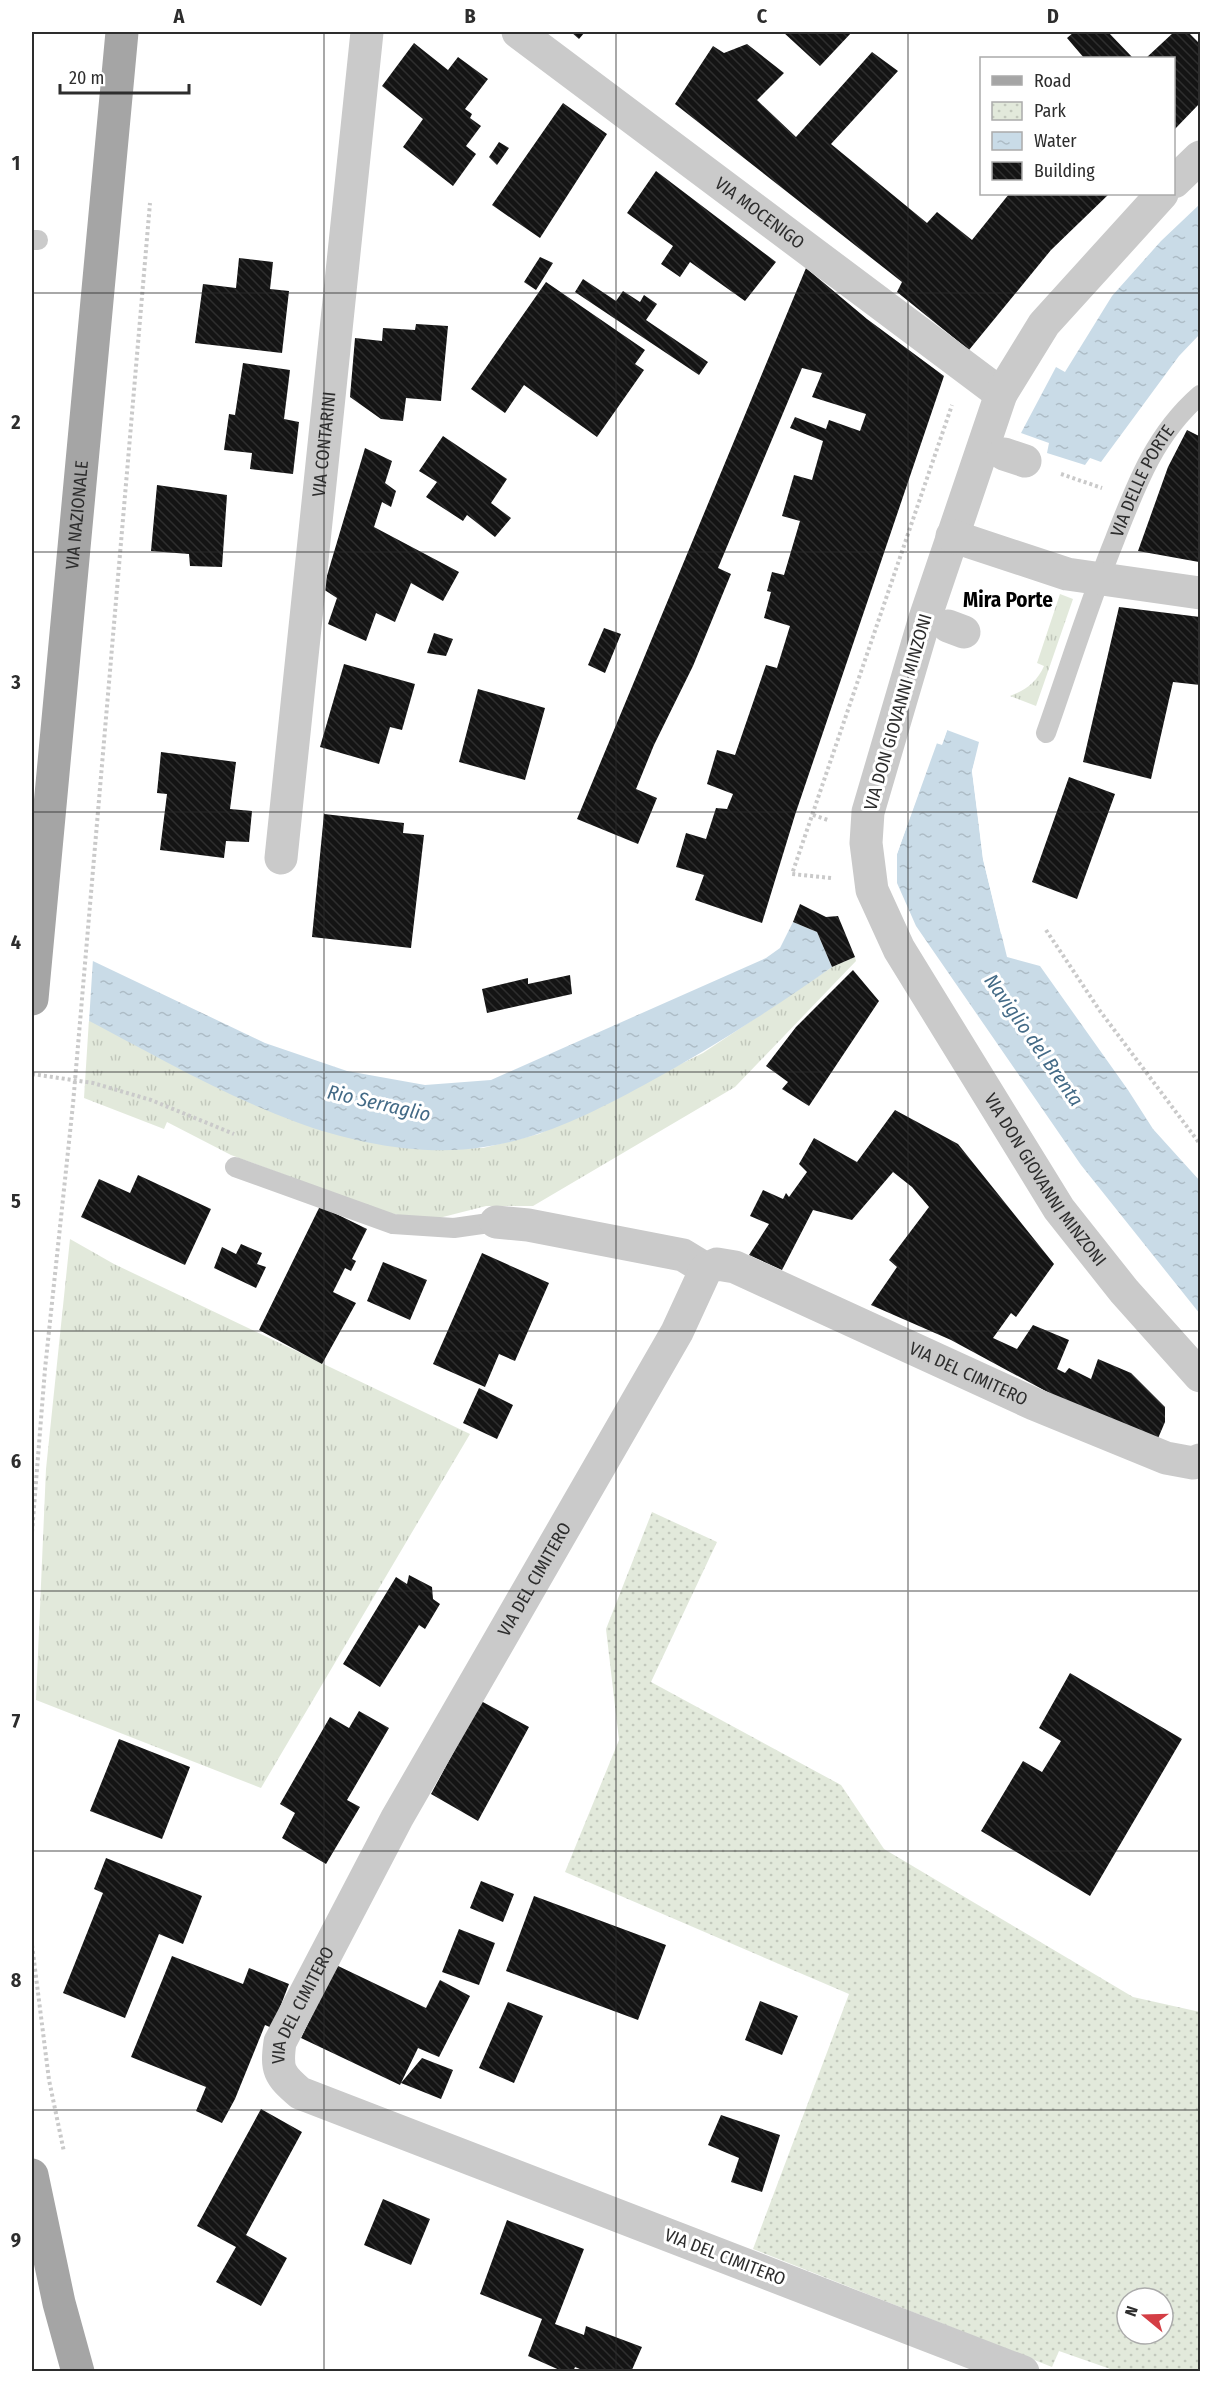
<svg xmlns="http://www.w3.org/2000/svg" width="1232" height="2403" font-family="'Fira Sans Condensed',sans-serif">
<defs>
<pattern id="grass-tufts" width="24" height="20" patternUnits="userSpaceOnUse" patternTransform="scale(1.5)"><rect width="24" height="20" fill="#e2e9db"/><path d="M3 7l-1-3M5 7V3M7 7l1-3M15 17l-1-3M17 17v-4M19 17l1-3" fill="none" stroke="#c2c8bc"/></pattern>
<pattern id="park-dots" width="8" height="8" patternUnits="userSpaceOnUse" patternTransform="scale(1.5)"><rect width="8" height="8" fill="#e2e9db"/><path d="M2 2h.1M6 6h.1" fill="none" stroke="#c2c8bc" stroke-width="1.8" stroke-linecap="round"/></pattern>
<pattern id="water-ripples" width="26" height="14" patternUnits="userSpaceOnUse" patternTransform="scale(1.5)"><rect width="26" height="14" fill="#c9dbe7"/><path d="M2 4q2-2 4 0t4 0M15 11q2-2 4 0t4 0" fill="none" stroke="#adbcc6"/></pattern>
<pattern id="building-back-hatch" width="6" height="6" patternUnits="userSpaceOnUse" patternTransform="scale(1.5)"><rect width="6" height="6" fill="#141414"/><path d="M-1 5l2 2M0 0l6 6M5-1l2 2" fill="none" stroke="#2e2e2e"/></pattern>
</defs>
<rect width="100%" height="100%" fill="#fff"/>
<!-- grass -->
<path fill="url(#grass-tufts)" d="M1060,594L1073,599L1036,706L1010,696C1026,690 1037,682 1044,666L1037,663Z
M855,957L856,961L735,1087L533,1206H486L439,1218H413L385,1212L231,1155L167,1122L164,1129L84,1098L89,1019L221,1089L298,1122L370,1142L422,1149L483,1148L539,1134L703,1053L832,967Z
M70,1239L114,1264L470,1434L261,1788L36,1700L46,1469Z"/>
<!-- park -->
<path fill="url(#park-dots)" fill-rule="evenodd" d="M652,1512L717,1542L651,1682L841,1785L884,1849L1133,1997L1200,2012V2371H1116L1059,2351L1052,2367L753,2249L849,1994L565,1872L619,1740L606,1629ZM1127,2298H1163V2334H1127Z"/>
<!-- water -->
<path fill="url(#water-ripples)" d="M1200,204V334L1179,356L1101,462L1090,458L1085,465L1047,453L1049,443L1021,433L1056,367L1065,372L1112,296L1161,241Z
M947,730L979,742L972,771L978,817L983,859L1007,957L1040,966L1128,1090L1153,1129L1200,1181V1314L1081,1165L916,926L897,883V854L937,743L942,744Z
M793,922L817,932L832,967C771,1010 710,1049 644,1085C594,1112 541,1139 484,1147C424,1157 353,1143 296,1122C204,1088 120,1034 32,992V932L265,1043L347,1071L425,1085L491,1080L766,958L780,948Z"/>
<!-- pier -->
<path fill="#fff" d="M948,728L942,745L936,743L897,854V846L934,742L940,741L944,729Z
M981,739L975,771L986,859L1004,933L1001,934L983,859L972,771Z
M32,929L93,959L89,1022L32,995Z"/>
<!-- building -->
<path fill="url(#building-back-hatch)" d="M571,32H585L579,39Z
M783,32H852L820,66Z
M1074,32H1108L1133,58H1084L1067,38Z
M1174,32H1188L1200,44V103L1174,130V58H1146Z
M414,43L448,70L458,57L488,79L465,109L472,114L470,118L481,126L466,146L476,154L453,186L403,147L423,119L382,86Z
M747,44L784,73L757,100L796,137L872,52L898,71L831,144L927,223L937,212L972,240L1009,194H1109L1051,250L969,350L897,292L902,282L675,104L713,46L724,53Z
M563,103L607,134L540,238L492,205Z
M499,142L509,148L497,165L489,157Z
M656,171L776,262L745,301L690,262L680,277L661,264L673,246L627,213Z
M540,257L553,263L536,290L524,282Z
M239,258L273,262L270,289L289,291L282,353L195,343L203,284L236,288Z
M806,268L867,319L944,376L795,815L762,923L695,900L704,875L676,867L686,833L706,839L716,808L727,809L733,794L707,784L717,750L735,755L766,665L777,668L790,626L764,618L771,592L767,591L772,572L784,575L800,521L782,516L794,475L812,480L823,441L790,428L795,417L826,429L829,420L860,431L866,414L812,397L822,373L802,368L718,568L731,574L693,666L654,745L636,789L657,798L638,844L577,819Z
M583,279L616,301L623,291L640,302L644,295L657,304L646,320L708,362L699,375L575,292Z
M546,282L645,350L635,364L644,370L597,437L524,385L505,413L471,389Z
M416,324L448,326L441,401L406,398L403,421L381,419L350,397L355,338L382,341L383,328L415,330Z
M243,363L290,370L284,419L299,422L293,474L250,469L252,453L224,450L229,414L235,415Z
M1187,430L1199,436L1200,433L1199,562L1138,551L1168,467Z
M443,436L507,479L491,503L511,518L495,537L467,515L463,521L426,497L437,482L419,471Z
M365,448L392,461L385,483L396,491L391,507L382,502L374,527L459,572L443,601L411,583L395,622L376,613L366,641L328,624L337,598L323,589Z
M157,485L227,495L222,567L190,566L189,554L151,551Z
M1119,607L1200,617V685L1173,682L1151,779L1083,762Z
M604,628L621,634L605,673L588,665Z
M434,633L453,639L446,656L427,653Z
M344,664L415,684L402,730L390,727L379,764L320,747Z
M478,689L545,708L525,780L459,762Z
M161,752L236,762L230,809L252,811L249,842L226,841L224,858L160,850L167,794L157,793Z
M1069,777L1115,794L1077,899L1032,882Z
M324,814L404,823L403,833L424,835L411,948L312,937Z
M800,904L826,917L838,916L855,957L832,967L817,932L793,922Z
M853,970L879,1001L809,1106L782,1089L788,1082L766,1066L796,1027Z
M570,975L572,994L487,1013L482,989L528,978V984Z
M895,1110L958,1144L1054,1264L1016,1317L1011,1313L993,1338L1017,1349L1033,1325L1069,1340L1057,1369L1065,1373L1069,1368L1091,1379L1098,1359L1131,1373L1165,1407V1422L1156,1443L1053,1395L951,1340L871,1305L897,1267L889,1260L929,1207L912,1187L893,1172L852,1220L813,1210L782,1270L749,1255L769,1224L750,1216L763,1190L783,1199L786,1193L789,1197L807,1172L799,1164L814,1138L857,1162Z
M138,1175L211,1209L185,1265L81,1217L99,1179L130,1193Z
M320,1206L367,1229L352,1259L356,1261L351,1271L345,1268L333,1292L356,1303L322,1364L259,1330Z
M241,1244L262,1253L257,1264L266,1267L256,1288L214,1268L222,1247L236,1254Z
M482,1253L549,1283L515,1361L499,1354L485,1387L433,1364Z
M383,1262L427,1280L410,1320L367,1301Z
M479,1388L513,1405L497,1439L463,1423Z
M409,1575L432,1587L433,1599L440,1604L425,1629L419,1625L380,1687L343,1664L396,1577L407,1584Z
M1070,1673L1182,1739L1090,1896L981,1831L1023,1761L1042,1772L1061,1741L1039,1728Z
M481,1701L529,1727L478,1821L431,1794Z
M359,1711L389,1728L347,1800L360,1807L326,1864L282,1838L295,1813L280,1804L330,1717L349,1728Z
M119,1739L190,1767L162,1839L90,1811Z
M106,1858L202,1896L183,1944L159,1934L125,2018L63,1993L103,1893L94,1889Z
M481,1881L514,1894L503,1922L470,1908Z
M534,1896L666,1945L638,2020L506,1971Z
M459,1929L495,1943L479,1985L442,1972Z
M172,1956L243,1984L249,1968L289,1984L272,2028L265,2025L235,2099L222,2123L196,2111L206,2087L131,2057Z
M336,1965L426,2008L440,1980L470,1996L439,2057L418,2048L401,2083L422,2058L453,2070L441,2099L401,2083L400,2085L301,2038Z
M760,2001L798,2016L782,2055L745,2040Z
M508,2002L543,2016L514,2083L479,2068Z
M261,2109L302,2132L246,2235L287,2258L261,2306L216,2282L236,2247L197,2226Z
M721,2115L780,2135L762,2192L731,2182L739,2158L708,2145Z
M383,2199L430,2219L411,2265L364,2245Z
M507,2220L584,2249L555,2324L584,2335L586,2326L642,2347L631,2372H587L575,2367L573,2372H564L528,2356L542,2319L480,2294Z"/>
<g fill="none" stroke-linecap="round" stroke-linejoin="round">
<!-- path -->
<path stroke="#cacaca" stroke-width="4" stroke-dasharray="3 3" stroke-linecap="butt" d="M1061,474L1102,488
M813,815L828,820
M831,878L792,874L952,405
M1046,930L1100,1011L1200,1144
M32,1074L93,1083L151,1100L234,1134
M32,1532L45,1369L73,1104L150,203
M32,1945L49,2080L64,2152"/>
<!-- lane -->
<g stroke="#cacaca" stroke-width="20">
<path d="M32,240H38"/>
<path id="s1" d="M1046,733C1069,668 1089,603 1115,539C1136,485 1155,434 1200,395"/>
<path d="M235,1167L393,1224L454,1228L496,1222"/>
</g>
<!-- street -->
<g stroke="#cacaca" stroke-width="33">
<path id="s2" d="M518,32L1001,394"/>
<path d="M1174,182L1200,157"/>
<path id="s3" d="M1162,194L1044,324L1001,394L925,618L868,812L866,843L872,890L899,949L1059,1209L1124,1291L1200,1376"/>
<path d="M1004,454L1025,461"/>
<path d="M952,536L1067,574L1200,593"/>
<path d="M948,626L964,632"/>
<path id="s4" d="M281,858L367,32"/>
<path d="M496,1222L528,1225L683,1255L706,1269"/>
<path id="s5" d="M1023,2372L300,2093C279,2075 276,2070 280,2042L397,1818L677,1332L706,1269L717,1264L735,1267L1034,1404L1166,1458L1193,1463L1200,1460"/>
</g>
<!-- primary -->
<g stroke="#a5a5a5" stroke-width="33">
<path id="s6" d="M32,999L122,32"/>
<path d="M32,2175L59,2303L78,2372"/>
</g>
</g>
<!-- grid -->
<path fill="none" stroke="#2d2d2d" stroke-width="1.5" stroke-opacity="0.55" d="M324,32V2372M616,32V2372M908,32V2372M32,293H1200M32,552H1200M32,812H1200M32,1072H1200M32,1331H1200M32,1591H1200M32,1851H1200M32,2110H1200"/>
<g text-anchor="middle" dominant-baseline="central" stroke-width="6" stroke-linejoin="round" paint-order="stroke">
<!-- street labels -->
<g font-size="18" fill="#2d2d2d" stroke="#fff">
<text stroke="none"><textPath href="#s2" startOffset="302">VIA MOCENIGO</textPath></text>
<text stroke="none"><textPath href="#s4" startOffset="416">VIA CONTARINI</textPath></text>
<text stroke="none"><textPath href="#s1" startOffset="270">VIA DELLE PORTE</textPath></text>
<text stroke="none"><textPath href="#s6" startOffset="486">VIA NAZIONALE</textPath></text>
<text transform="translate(898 712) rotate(-74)">VIA DON GIOVANNI MINZONI</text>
<text stroke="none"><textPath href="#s3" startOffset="1113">VIA DON GIOVANNI MINZONI</textPath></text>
<text stroke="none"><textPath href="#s5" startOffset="2004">VIA DEL CIMITERO</textPath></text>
<text stroke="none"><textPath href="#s5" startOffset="1362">VIA DEL CIMITERO</textPath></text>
<text stroke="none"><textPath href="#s5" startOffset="876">VIA DEL CIMITERO</textPath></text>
<text transform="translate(725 2257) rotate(21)">VIA DEL CIMITERO</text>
</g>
<!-- water labels -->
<g font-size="20" font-style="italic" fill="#436a86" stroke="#fff">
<text transform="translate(1034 1040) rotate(55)">Naviglio del Brenta</text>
<text transform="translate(379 1103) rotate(13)">Rio Serraglio</text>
</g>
<!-- quarter labels -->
<g font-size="21" font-weight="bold" fill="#000" stroke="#fff">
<text x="1008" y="600">Mira Porte</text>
</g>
</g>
<!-- border -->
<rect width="1232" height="2403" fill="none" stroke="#ffffff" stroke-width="66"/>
<!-- legend -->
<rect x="980" y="57" width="195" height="138" fill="#ffffff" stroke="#ababab" stroke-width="1.5"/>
<rect x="992" y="76" width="30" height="9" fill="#a5a5a5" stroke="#ababab" stroke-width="1.5"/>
<text x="1034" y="87" font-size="18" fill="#2d2d2d">Road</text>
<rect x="992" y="102" width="30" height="18" fill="url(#park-dots)" stroke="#ababab" stroke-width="1.5"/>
<text x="1034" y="117" font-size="18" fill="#2d2d2d">Park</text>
<rect x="992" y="132" width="30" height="18" fill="url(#water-ripples)" stroke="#ababab" stroke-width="1.5"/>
<text x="1034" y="147" font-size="18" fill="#2d2d2d">Water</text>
<rect x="992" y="162" width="30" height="18" fill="url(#building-back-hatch)" stroke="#ababab" stroke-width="1.5"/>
<text x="1034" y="177" font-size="18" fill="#2d2d2d">Building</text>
<!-- north arrow -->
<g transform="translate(1145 2316) rotate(289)"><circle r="28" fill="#ffffff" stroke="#ababab" stroke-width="1.5"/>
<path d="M0-4.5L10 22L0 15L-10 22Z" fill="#d43e45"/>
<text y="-9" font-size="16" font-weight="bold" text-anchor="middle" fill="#2d2d2d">N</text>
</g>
<!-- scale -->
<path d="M60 84v9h129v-9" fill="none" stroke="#2d2d2d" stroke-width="3"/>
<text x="69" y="84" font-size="18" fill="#2d2d2d" stroke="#ffffff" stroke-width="4.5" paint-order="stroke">20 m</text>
<rect x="33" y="33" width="1166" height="2337" fill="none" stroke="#2d2d2d" stroke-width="2"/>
<g font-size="20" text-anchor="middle" font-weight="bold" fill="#2d2d2d">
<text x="179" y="23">A</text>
<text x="470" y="23">B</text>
<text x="762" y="23">C</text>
<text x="1053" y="23">D</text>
<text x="16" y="170">1</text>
<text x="16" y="429">2</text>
<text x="16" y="689">3</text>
<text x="16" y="949">4</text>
<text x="16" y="1208">5</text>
<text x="16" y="1468">6</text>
<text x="16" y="1728">7</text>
<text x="16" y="1987">8</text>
<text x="16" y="2247">9</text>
</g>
</svg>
